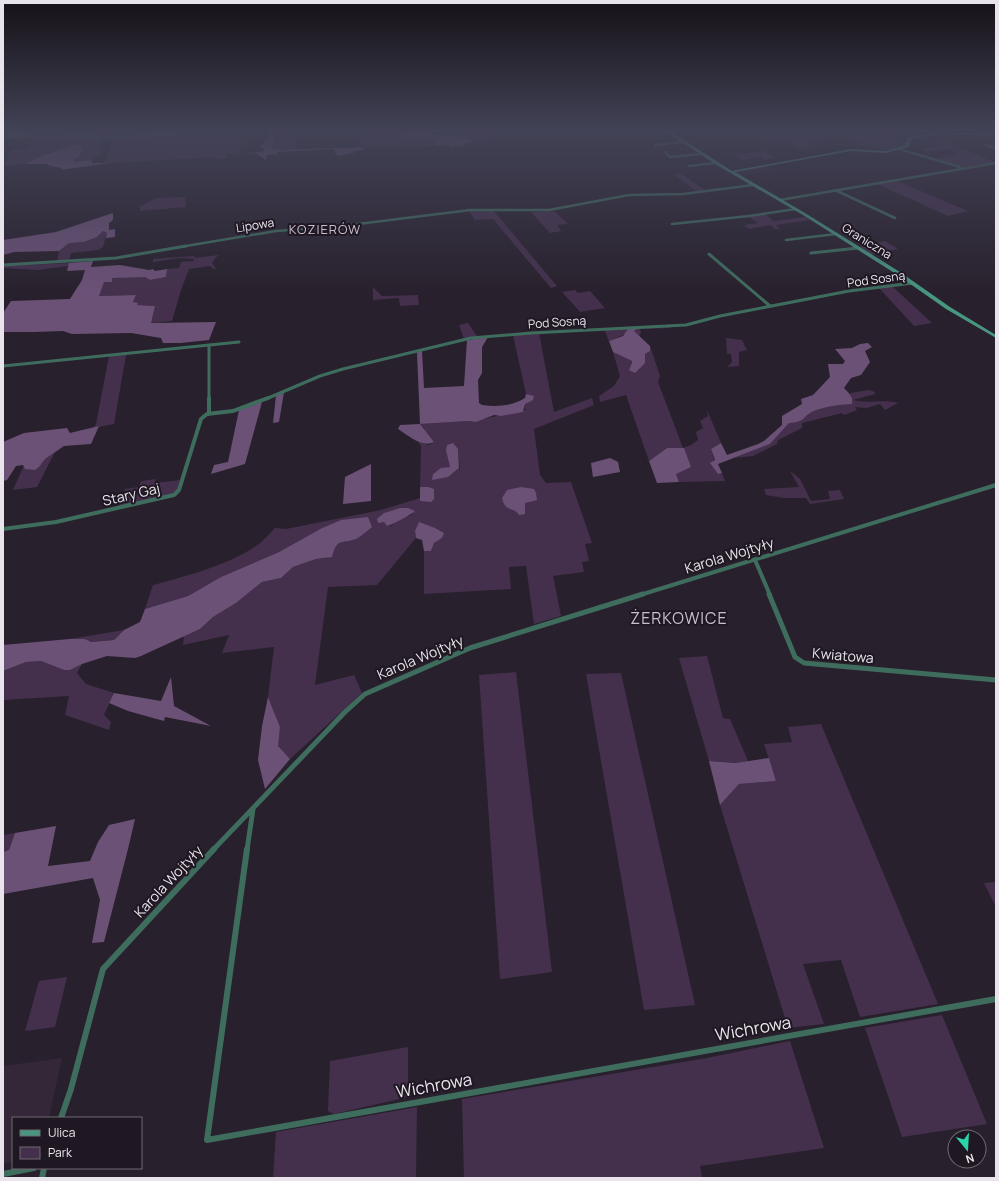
<svg xmlns="http://www.w3.org/2000/svg" width="999" height="1181" font-family="Manrope,sans-serif">
<rect width="100%" height="100%" fill="#28202c"/>
<!-- built -->
<path fill="#332738" d="M767,166L774,170L742,176L735,172Z
M62,1058L49,1118H13V1162L3,1164V1066Z"/>
<!-- green -->
<path fill="#44304c" fill-rule="evenodd" d="M70,130H126L128,133C144,134 172,138 186,130H242L240,137L243,145L240,147L239,153L227,154V158L213,159V157L111,163H104L114,138H104L98,146L103,147L100,156L92,158V160L78,162L73,160L77,158L83,146L67,147L26,164L3,166L11,150L29,148L34,135L65,134L68,137L97,136L101,131L68,132Z
M279,130H295L297,150H276L269,146L273,144V133L278,132Z
M359,130H391L404,135V139H428L437,141L434,144L435,146L362,147Z
M458,130H500L501,132L475,141L464,137L453,136L460,135Z
M733,130H772L782,138L768,140L756,131L704,135L701,133Z
M856,130H895L902,133L892,135L899,139L894,141H907L908,144L886,151L870,145L864,147L856,140H850L842,135L853,133L868,138L862,132Z
M820,133L829,138L806,142L812,147L798,149L781,136L797,134L803,138Z
M945,142L995,162L963,167L934,159L960,154L947,149L927,152L920,149L939,146L932,143Z
M764,151L775,157L765,160L761,157L742,160L734,155Z
M680,173L706,191H696L673,174Z
M895,180L968,211L948,216L877,184Z
M185,197L186,207L140,211V206L157,198Z
M493,210L557,286L551,288L493,219L475,220L469,211Z
M554,211L568,224L557,225L561,231L550,233L531,212Z
M765,214L774,221L805,217L810,220L776,225L780,229H775L771,225L749,229L744,225L758,223L749,217Z
M103,231L107,233L103,247L98,250L71,253L69,261L21,263L57,261L59,251L68,243L84,242L97,237Z
M885,241L898,249L871,255L859,247Z
M219,255L214,259L212,263L216,269H214L210,266L189,269L181,290L172,321L150,323L154,311V306L137,305L133,302L136,295L98,296L103,282L112,278H119L122,277H145L150,280L166,277L167,269L179,268L181,262L194,261V259L180,258L153,262V259L194,256L195,258Z
M69,263L68,266L38,270L3,268V266Z
M892,286L932,323L914,326L879,288Z
M373,287L382,296L418,295L419,305L400,306L399,298L373,300Z
M575,290L578,293L590,291L605,308L580,312L562,292Z
M468,323L477,336L464,339L459,325Z
M670,327L671,328L640,329L641,332L639,336L634,331L637,329L609,341L604,329Z
M539,333L554,412L592,398L594,405L534,429L540,475L546,483L571,482L592,543L585,544L589,561L582,562L584,572L553,576L561,616L534,624L526,566L509,567L511,589L424,594V551H431L434,543L442,538L415,531L416,538L377,585L328,587L315,685L354,675L362,693L290,759L277,746L280,727L268,697L274,647L222,653L229,635L183,645L184,636L200,629L213,617L236,603L262,582L281,578L293,567L316,559L327,558C337,541 338,543 357,538L341,520L322,528L279,552L221,577L188,596L145,609L153,585C186,576 233,564 260,543C265,539 270,533 275,528L286,529L381,510L420,498V501L428,487H420L421,446L418,442L429,445L434,442L420,424L468,421L471,422C489,417 507,415 525,410V404L530,396L526,394L513,335ZM458,449L460,470L459,468L448,477L433,474L441,469L450,467ZM401,508H408L413,514L398,520L391,526H387L384,522V513Z
M726,338L742,340L747,350L739,352V366L727,367L732,362L731,354H727Z
M650,346L660,376L658,382L683,448L691,445L698,440L696,432L703,428L700,421L708,416L707,410L721,443L711,449L718,474L722,473L725,481L679,482L667,448L649,461L626,395L600,402L599,396L614,386L620,376L613,352L632,361V363L650,351Z
M126,355L114,424L99,427V426L94,427L96,424L109,356Z
M869,390L875,392V394L853,400C868,404 883,399 898,403L885,410L880,404L867,408L855,407L857,410L844,415L842,413L802,423V428L778,440L777,444L753,456L734,458L770,444L789,423C807,422 801,417 814,411C826,406 839,405 852,404L853,400L850,393Z
M55,452L37,487L13,490L24,465L39,467L45,459Z
M790,471L800,479L811,501L830,499L828,491L840,490L844,499L810,504L806,498H784L766,495L764,489L799,487Z
M156,479L155,483L180,480L177,490L172,494L119,507L125,489L139,487L141,481Z
M124,630L114,640L91,642L85,639H70Z
M707,656L723,718L730,719L748,761L735,763L709,761L679,658Z
M41,661L64,670H70L82,664L77,673L86,684L114,693L104,715L111,722L109,730L65,715L69,696L3,700V671L26,662Z
M516,672L552,972L500,979L479,675Z
M621,673L695,1005L644,1010L586,674Z
M821,724L938,1004L860,1017L841,960L803,964L824,1024L788,1028L720,805L739,784L776,781L764,744L792,742L788,727Z
M15,833L9,850L3,852V835Z
M996,882V907L984,883Z
M67,977L55,1027L25,1031L39,981Z
M942,1015L987,1124L902,1137L865,1028Z
M790,1041L824,1148L700,1166L702,1178H464L462,1099L707,1058Z
M408,1047V1097L334,1114L328,1111L330,1061Z
M417,1107L416,1178H273L276,1132Z"/>
<!-- forest -->
<path fill="#6c5177" d="M3,130H37L36,133H48L51,131V133H62L67,130H70L69,132L102,131L97,136L99,137H68L65,134L3,136Z
M126,130H186C175,136 136,137 125,132Z
M269,130H279L278,132L274,133C275,139 275,142 270,146L276,150L362,147L364,150L353,151L354,153L338,156L335,153L334,149L277,152L278,154L267,155L266,160L255,153L226,156L265,151L261,146L269,136L267,134Z
M391,130H430V133L432,134L464,137L475,141L464,144V146L451,147L449,145L435,146L436,140L428,139H404L402,137L404,135Z
M75,145L84,146L79,157L73,160L75,162L92,160L91,163H111L60,170L62,168L50,166L47,164H26L44,155Z
M113,213V220L109,223V230L115,229V237L106,238L107,233L103,231L97,237L84,242L69,243L59,251L14,252L3,255V240L56,232Z
M93,261L91,267L120,265L149,270L153,269L155,271L167,269L166,277L150,280L145,277L112,278V282H104L99,296L136,295L133,302L138,303L137,305L155,306L151,323L216,322L209,340L181,343H163L161,338L131,333L72,334L63,331L34,332H3V313L11,301L70,299L82,280L85,270L67,271L69,263Z
M628,329H637L634,331L650,346V351L645,354V363L635,373L629,370L632,363V361L613,352L609,341L623,336Z
M488,337L482,347V373L478,380L479,403L482,405C496,407 513,406 525,398L526,394L534,396L533,400L525,404L523,412L501,416L494,415L476,422L468,421L420,424L434,442C422,448 409,436 398,429L400,425L420,424L417,352L422,351L424,388L464,386L467,340Z
M868,343L872,347L865,351L870,362L861,375L851,378L844,388C849,394 854,396 852,404C839,405 827,406 814,411C801,417 807,422 789,423L770,444L718,464L722,473L718,474L710,463L715,460L711,449L721,443L727,455L758,444L764,441L782,425V416L802,404L801,399L813,395L830,377L828,364H843L845,361L835,349L852,348L860,344Z
M284,392L279,422L273,423L276,395Z
M262,402L245,464L211,474L214,465L228,462L239,410Z
M99,426L91,444L64,446L45,459L39,467L35,470L25,469L23,465L16,466L7,480L3,481V442L24,433L67,428L70,433Z
M453,443L458,449L459,468L448,477L432,480L433,474L441,468L450,467L446,450L447,445Z
M667,448H684L691,467L676,474L679,482L657,483L649,461Z
M610,458L618,462L620,472L593,477L591,463Z
M371,464V501L343,504L345,477Z
M420,487H428L434,489V499L431,502L420,501Z
M521,487L534,489L536,493L537,500L525,503V514L519,515C514,506 505,513 502,498L507,490Z
M400,508H408L415,511C414,513 390,526 387,526L384,522L378,523L377,519L384,513Z
M368,517L372,527C367,531 361,536 356,539C340,544 337,538 332,557L316,559L293,567L281,578L262,582L236,603L213,617L200,629L141,656L135,658L107,656L82,664L70,670H64L41,661L26,662L3,671V645L70,639H85L91,642L114,640L124,630L140,622L145,609L188,596L221,577L279,552L322,528L341,520Z
M419,522L435,528L444,533L442,538L434,543L431,551H424L422,540L416,538L415,531Z
M171,677L174,706L211,726L165,717L164,721L128,711L109,703L114,693L161,701Z
M268,697L280,727L278,746L290,759L265,789L258,760L262,726Z
M769,758L776,781L739,784L720,805L709,761L735,763Z
M135,819L128,849L104,942L92,943L100,900L93,878L3,894V852L9,850L15,833L56,826L48,866L90,861L98,842L109,825Z"/>
<g fill="none" stroke-linecap="round" stroke-linejoin="round">
<!-- street-far4 -->
<path stroke="#3e6d5e" stroke-width="2.5" d="M619,133L652,130
M3,137L29,136L48,139L88,137L104,138L256,130
M62,138L66,130
M655,145L684,142
M986,145L996,148
M899,149L960,167
M665,152L670,157L701,154
M689,166L715,163
M835,190L895,218
M780,200L996,163
M672,224L749,216L796,209
M786,240L836,234
M180,247L276,231L342,226L470,210H549L629,195L683,194L753,185"/>
<!-- street-far3 -->
<path stroke="#3e6d5e" stroke-width="3" d="M811,253L858,248
M709,254L770,306
M3,265L116,258L186,246
M209,345V399
M3,366L239,342
M266,399L320,376L343,369L471,338L531,333L686,325L720,316L849,291L913,283"/>
<!-- street-far2 -->
<path stroke="#3e6d5e" stroke-width="4" d="M209,398V414
M3,529L56,522L174,495L179,490L201,419L207,414L233,411L268,398
M755,560L770,595
M640,595L996,485"/>
<!-- street-far1 -->
<path stroke="#3e6d5e" stroke-width="5" d="M769,594L795,657L804,663L996,680
M213,850L345,712L365,694L470,648L643,594
M247,850L253,809"/>
<!-- street -->
<path stroke="#3e6d5e" stroke-width="6" d="M247,849L207,1140L996,999
M61,1118L71,1089L103,969L214,849
M3,1174L34,1168
M42,1178L44,1168"/>
<!-- secondary -->
<path fill="#47967f" fill-rule="evenodd" d="M664,130H668L732,171L851,149L886,151L906,145L907,138C936,131 966,133 996,134V136C968,135 937,132 910,140L909,147L886,153L851,151L735,172L805,213L900,272L950,307L996,335V338L946,309L896,274L803,215L715,164Z"/>
</g>
<!-- sky -->
<linearGradient id="sky" x2="0" y2="1"><stop stop-color="#161218"/><stop offset="0.44" stop-color="#424256"/><stop offset="1" stop-color="#424256" stop-opacity="0"/></linearGradient>
<rect width="999" height="295" fill="url(#sky)"/>
<g text-anchor="middle" dominant-baseline="central" stroke-width="4" stroke-linejoin="round" paint-order="stroke">
<!-- far-street labels -->
<g font-size="12" fill="#e9e4ec" stroke="#1f1722">
<text transform="translate(255 225) rotate(-9)">Lipowa</text>
<text transform="translate(867 241) rotate(32)">Graniczna</text>
<text transform="translate(876 279) rotate(-8)">Pod Sosną</text>
<text transform="translate(557 322) rotate(-4)">Pod Sosną</text>
</g>
<!-- far-quarter labels -->
<g font-size="13" letter-spacing="1" fill="#cabfce" stroke="#1f1722">
<text x="325" y="229">KOZIERÓW</text>
</g>
<!-- street labels -->
<g font-size="14" fill="#e9e4ec" stroke="#1f1722">
<text transform="translate(131 494) rotate(-13)">Stary Gaj</text>
<text transform="translate(729 555) rotate(-17)">Karola Wojtyły</text>
<text transform="translate(843 655) rotate(5)">Kwiatowa</text>
<text transform="translate(420 657) rotate(-23)">Karola Wojtyły</text>
<text transform="translate(168 881) rotate(-47)">Karola Wojtyły</text>
</g>
<!-- quarter labels -->
<g font-size="16" letter-spacing="1" fill="#cabfce" stroke="#1f1722">
<text x="679" y="618">ŻERKOWICE</text>
</g>
<!-- near-street labels -->
<g font-size="17" fill="#e9e4ec" stroke="#1f1722">
<text transform="translate(753 1028) rotate(-10)">Wichrowa</text>
<text transform="translate(434 1085) rotate(-10)">Wichrowa</text>
</g>
</g>
<!-- border -->
<rect width="999" height="1181" fill="none" stroke="#e9e4ec" stroke-width="8"/>
<!-- legend -->
<rect x="12" y="1117" width="130" height="52" fill="#1f1722" stroke="#706973"/>
<rect x="20" y="1130" width="20" height="6" fill="#47967f" stroke="#706973"/>
<text x="48" y="1137" font-size="12" fill="#e9e4ec">Ulica</text>
<rect x="20" y="1147" width="20" height="12" fill="#44304c" stroke="#706973"/>
<text x="48" y="1157" font-size="12" fill="#e9e4ec">Park</text>
<!-- north arrow -->
<g transform="translate(967 1149) rotate(162)"><circle r="19" fill="#1f1722" stroke="#706973"/>
<path d="M0-3L7 15L0 10L-7 15Z" fill="#2ad5ac"/>
<text y="-6" font-size="11" font-weight="bold" text-anchor="middle" fill="#e9e4ec">N</text>
</g>
</svg>
